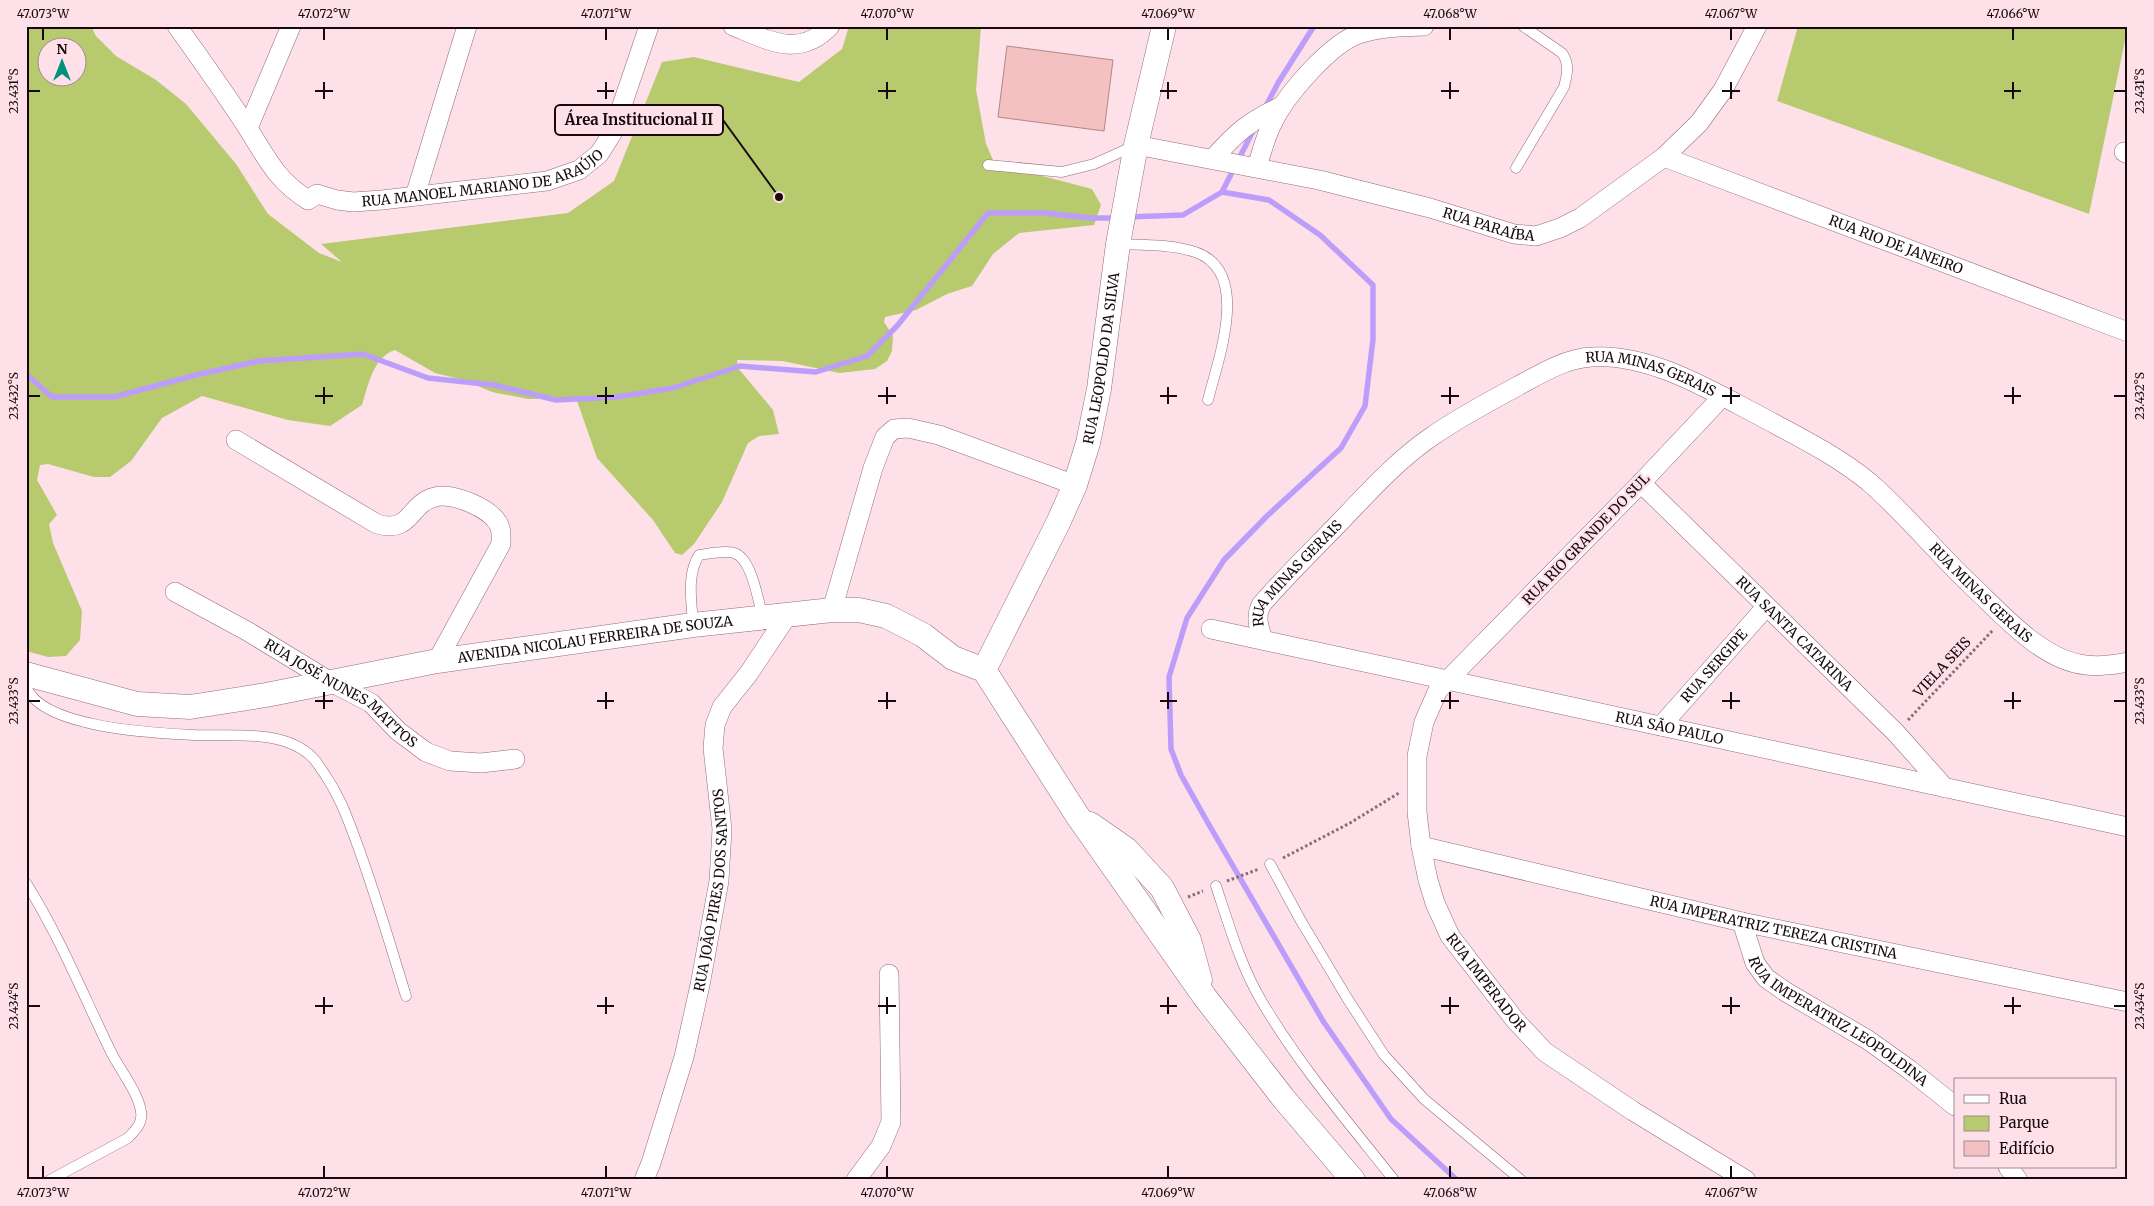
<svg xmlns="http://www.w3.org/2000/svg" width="2154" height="1206" font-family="Merriweather,serif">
<rect width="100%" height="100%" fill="#fde0e8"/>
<!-- green -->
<path fill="#b7ca6d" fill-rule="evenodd" d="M26,26H91L96,36L116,56L156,80L186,104L236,164L268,214L319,253L342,262L321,244L568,213L614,181L662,62L694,57L799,82L842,49L849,26H981L976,90L986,144L993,160L1001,165L1092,189L1101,205L1094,225L1019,233L993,254L972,286L947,294L916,310L885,317L884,322L893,336L892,351L887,361L875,369L839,373L783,361L737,360L738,368L773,410L779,434L759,436L748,443L722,502L694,544L682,555L675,553L653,520L597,458L576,398L528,399L492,392L464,380L435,373L395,350C373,357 368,386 362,405L330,426L288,420L202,396L162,418L131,461L110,477H94L48,464L40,465L37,480L57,515L49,524L53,543L82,611L80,640L66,656L48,657L26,651ZM48,48H78V78H48Z
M1798,26H2128L2089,214L1777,101Z"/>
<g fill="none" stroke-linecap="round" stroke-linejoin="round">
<!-- stream -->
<path stroke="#bc9efa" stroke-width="5.5" d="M1265,108L1278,83L1314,26
M1222,192L1255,127
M1127,217L1183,215L1222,192L1269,200L1320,235L1373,285V339L1365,406L1341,448L1267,516L1224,560L1187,618L1169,677L1171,749L1181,775L1208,823L1323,1021L1391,1119L1457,1180
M26,374L52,397H114L196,375L259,361L363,354L428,378L494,385L556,400L617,397L673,388L740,366L816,372L867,356L897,326L988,213H1044L1091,218H1118"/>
</g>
<!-- building -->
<path fill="#f3c1c1" stroke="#b48686" d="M1007,46L1113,60L1104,131L998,117Z"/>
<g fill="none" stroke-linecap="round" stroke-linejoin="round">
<defs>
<path id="service" d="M988,165L1062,172L1094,164L1134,146
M1516,168L1564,87C1567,75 1570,64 1562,53L1523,26
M1118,244C1143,245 1171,244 1195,252C1252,271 1218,359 1208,400
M693,625C692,602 686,576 699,555C708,554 724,550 734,553C752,558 758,601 763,618
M26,686C40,728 155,733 193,735C231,737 284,728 313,758C317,762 320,768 324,773C340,797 346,814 356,841C375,892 390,944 406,996
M1270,864L1301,921L1347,998L1384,1055L1424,1099L1521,1180
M26,883C60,937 84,997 112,1054C121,1071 139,1094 141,1112C143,1124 135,1130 128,1138L50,1180
M1216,886C1229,925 1241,967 1262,1002C1300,1066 1348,1122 1394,1180"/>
<g id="minor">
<path id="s1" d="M177,26C201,60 225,93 247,127C267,158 275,179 308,200L317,194L337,200L353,202L382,200L547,181L579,170L599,154L613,132L649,26"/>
<path d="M733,26C768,40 799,59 830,26"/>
<path d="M248,128L291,26"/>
<path id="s2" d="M1136,145L1319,180L1430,208L1514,234L1536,236L1560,228L1580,218L1664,157L1699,123L1723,90L1757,26"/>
<path d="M2124,152L2128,154"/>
<path id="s3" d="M1664,157L2128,332"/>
<path d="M1213,159C1235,133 1251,120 1282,106"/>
<path d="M1257,167C1262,151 1266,134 1274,120C1287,94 1331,43 1359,34C1380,27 1402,27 1424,26"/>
<path d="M415,196L467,26"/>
<path id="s4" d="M1722,397L1641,483L1438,690L1424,722L1417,756V812L1421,846L1428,880L1435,903L1450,936L1515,1020L1545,1052L1633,1111L1746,1180"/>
<path d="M236,440L377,524C412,534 408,504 435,497C452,492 491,508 499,525C502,531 501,537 501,544L437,661"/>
<path id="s5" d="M1641,483L1896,733L1945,788"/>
<path id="s6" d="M175,592L247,631L331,682L371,703L398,731L426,752L450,761L481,763L515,759"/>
<path d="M832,610L873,468L885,437L894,429L908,428L939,435L1075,485"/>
<path id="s7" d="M1211,629L2128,827"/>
<path id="s8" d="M1263,640C1259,627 1255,618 1261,605C1285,577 1312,551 1338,524C1367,494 1396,461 1431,437C1458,418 1488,402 1518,386C1540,374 1566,358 1592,357C1649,353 1710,390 1760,416C1797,436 1836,455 1869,482C1905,513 1935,551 1970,584C2001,613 2042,661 2086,665C2100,667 2113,665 2128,662"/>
<path id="s9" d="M1661,726L1766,607"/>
<path id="s10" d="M1421,846L1742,922L2128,1002"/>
<path id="s11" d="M1742,922L1755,963L1766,978L1786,992L1868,1040L1910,1070L1955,1106"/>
<path d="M2008,1167L2018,1180"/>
<path id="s12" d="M644,1180L651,1163L684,1057L700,985L719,881L722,829L713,748L715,725L722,707L749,673L787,616"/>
<path d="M856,1180L881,1146L891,1122L889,974"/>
</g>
<g id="tertiary">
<path id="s13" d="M984,670L1058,523L1075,485L1088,443L1099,389L1118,244L1136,145L1164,26"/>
<path id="s14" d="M26,674L137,704L190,707L266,695L437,661L693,625L832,610H859L886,616L923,635L953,658L984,670L1077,815L1204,996L1284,1099L1353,1180"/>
<path d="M1090,824L1126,849L1162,888L1189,940L1200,980"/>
</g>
</defs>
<!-- service casing -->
<use href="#service" stroke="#956a78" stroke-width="11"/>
<!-- minor casing -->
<use href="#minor" stroke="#956a78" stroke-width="20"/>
<!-- tertiary casing -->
<use href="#tertiary" stroke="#956a78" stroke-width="25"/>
<!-- path -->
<path stroke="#846e75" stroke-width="3" stroke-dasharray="2.5 2.5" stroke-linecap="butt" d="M1908,720L1993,630
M1283,858L1350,823L1399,793
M1227,881L1259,869
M1188,897L1203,891"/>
<!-- service -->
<use href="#service" stroke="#fff" stroke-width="10"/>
<!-- minor -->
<use href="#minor" stroke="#fff" stroke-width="19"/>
<!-- tertiary -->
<use href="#tertiary" stroke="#fff" stroke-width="24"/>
</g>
<!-- ticks -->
<path fill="none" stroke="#18090e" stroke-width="2" d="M43,28V40M324,28V40M606,28V40M887,28V40M1168,28V40M1450,28V40M1731,28V40M2013,28V40M324,82V99M606,82V99M887,82V99M1168,82V99M1450,82V99M1731,82V99M2013,82V99M28,91H40M315,91H333M597,91H614M878,91H896M1160,91H1177M1441,91H1459M1722,91H1740M2004,91H2021M2114,91H2126M324,387V404M606,387V404M887,387V404M1168,387V404M1450,387V404M1731,387V404M2013,387V404M28,396H40M315,396H333M597,396H614M878,396H896M1160,396H1177M1441,396H1459M1722,396H1740M2004,396H2021M2114,396H2126M324,692V709M606,692V709M887,692V709M1168,692V709M1450,692V709M1731,692V709M2013,692V709M28,701H40M315,701H333M597,701H614M878,701H896M1160,701H1177M1441,701H1459M1722,701H1740M2004,701H2021M2114,701H2126M324,997V1014M606,997V1014M887,997V1014M1168,997V1014M1450,997V1014M1731,997V1014M2013,997V1014M28,1006H40M315,1006H333M597,1006H614M878,1006H896M1160,1006H1177M1441,1006H1459M1722,1006H1740M2004,1006H2021M2114,1006H2126M43,1166V1178M324,1166V1178M606,1166V1178M887,1166V1178M1168,1166V1178M1450,1166V1178M1731,1166V1178"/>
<g text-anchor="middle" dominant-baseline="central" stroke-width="5" stroke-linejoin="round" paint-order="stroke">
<!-- street labels -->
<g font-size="14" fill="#18090e" stroke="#fde0e8">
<text stroke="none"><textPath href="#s1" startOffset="400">RUA MANOEL MARIANO DE ARAÚJO</textPath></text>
<text stroke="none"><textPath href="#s2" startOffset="362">RUA PARAÍBA</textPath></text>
<text stroke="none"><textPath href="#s3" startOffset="248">RUA RIO DE JANEIRO</textPath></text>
<text stroke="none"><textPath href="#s13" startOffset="336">RUA LEOPOLDO DA SILVA</textPath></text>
<text stroke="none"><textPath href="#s8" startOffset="518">RUA MINAS GERAIS</textPath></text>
<text transform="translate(1586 539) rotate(-46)">RUA RIO GRANDE DO SUL</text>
<text stroke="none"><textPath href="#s8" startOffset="82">RUA MINAS GERAIS</textPath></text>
<text stroke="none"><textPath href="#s8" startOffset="922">RUA MINAS GERAIS</textPath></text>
<text stroke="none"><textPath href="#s5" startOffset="215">RUA SANTA CATARINA</textPath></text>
<text stroke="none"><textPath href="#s14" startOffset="579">AVENIDA NICOLAU FERREIRA DE SOUZA</textPath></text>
<text stroke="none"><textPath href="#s9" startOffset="80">RUA SERGIPE</textPath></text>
<text transform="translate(1942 667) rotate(-47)">VIELA SEIS</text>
<text stroke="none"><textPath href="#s6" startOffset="195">RUA JOSÉ NUNES MATTOS</textPath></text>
<text stroke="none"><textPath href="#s7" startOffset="469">RUA SÃO PAULO</textPath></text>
<text stroke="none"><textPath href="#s12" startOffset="299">RUA JOÃO PIRES DOS SANTOS</textPath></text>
<text stroke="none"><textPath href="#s10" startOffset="362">RUA IMPERATRIZ TEREZA CRISTINA</textPath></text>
<text stroke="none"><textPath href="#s4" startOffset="722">RUA IMPERADOR</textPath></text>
<text stroke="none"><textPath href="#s11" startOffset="145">RUA IMPERATRIZ LEOPOLDINA</textPath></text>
</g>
</g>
<!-- callouts -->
<path fill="none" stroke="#18090e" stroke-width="2" d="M779 197L723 120"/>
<circle fill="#18090e" stroke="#fde0e8" stroke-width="2" cx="779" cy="197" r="5"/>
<rect fill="#fde0e8" stroke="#18090e" stroke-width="2" x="555" y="105" width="168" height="30" rx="5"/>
<g font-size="15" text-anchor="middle" font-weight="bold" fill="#18090e">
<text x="639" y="125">Área Institucional II</text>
</g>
<!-- border -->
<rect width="2154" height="1206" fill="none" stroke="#fde0e8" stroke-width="55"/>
<!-- legend -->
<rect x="1954" y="1078" width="162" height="90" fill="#fde0e8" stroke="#a18a91"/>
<rect x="1964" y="1095" width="25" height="8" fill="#ffffff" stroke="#a18a91"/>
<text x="1999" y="1104" font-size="15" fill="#18090e">Rua</text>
<rect x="1964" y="1116" width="25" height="15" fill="#b7ca6d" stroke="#a18a91"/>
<text x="1999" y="1128" font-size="15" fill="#18090e">Parque</text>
<rect x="1964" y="1141" width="25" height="15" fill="#f3c1c1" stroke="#a18a91"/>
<text x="1999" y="1154" font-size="15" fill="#18090e">Edifício</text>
<!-- north arrow -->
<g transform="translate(62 62)"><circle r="24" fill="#fde0e8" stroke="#a18a91"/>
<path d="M0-4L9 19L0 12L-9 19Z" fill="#00917d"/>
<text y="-8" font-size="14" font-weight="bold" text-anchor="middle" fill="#18090e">N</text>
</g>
<rect x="28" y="28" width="2098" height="1150" fill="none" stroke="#18090e" stroke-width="2"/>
<g font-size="12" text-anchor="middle" fill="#18090e">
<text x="43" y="18">47.073°W</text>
<text x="324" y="18">47.072°W</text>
<text x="606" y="18">47.071°W</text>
<text x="887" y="18">47.070°W</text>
<text x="1168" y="18">47.069°W</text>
<text x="1450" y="18">47.068°W</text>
<text x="1731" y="18">47.067°W</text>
<text x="2013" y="18">47.066°W</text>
<text transform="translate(14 91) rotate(-90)" y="4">23.431°S</text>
<text transform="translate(2140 91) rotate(-90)" y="4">23.431°S</text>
<text transform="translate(14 396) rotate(-90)" y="4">23.432°S</text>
<text transform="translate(2140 396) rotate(-90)" y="4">23.432°S</text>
<text transform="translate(14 701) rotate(-90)" y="4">23.433°S</text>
<text transform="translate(2140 701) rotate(-90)" y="4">23.433°S</text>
<text transform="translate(14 1006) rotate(-90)" y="4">23.434°S</text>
<text transform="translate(2140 1006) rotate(-90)" y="4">23.434°S</text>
<text x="43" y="1197">47.073°W</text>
<text x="324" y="1197">47.072°W</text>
<text x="606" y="1197">47.071°W</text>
<text x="887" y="1197">47.070°W</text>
<text x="1168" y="1197">47.069°W</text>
<text x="1450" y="1197">47.068°W</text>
<text x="1731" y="1197">47.067°W</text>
</g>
</svg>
